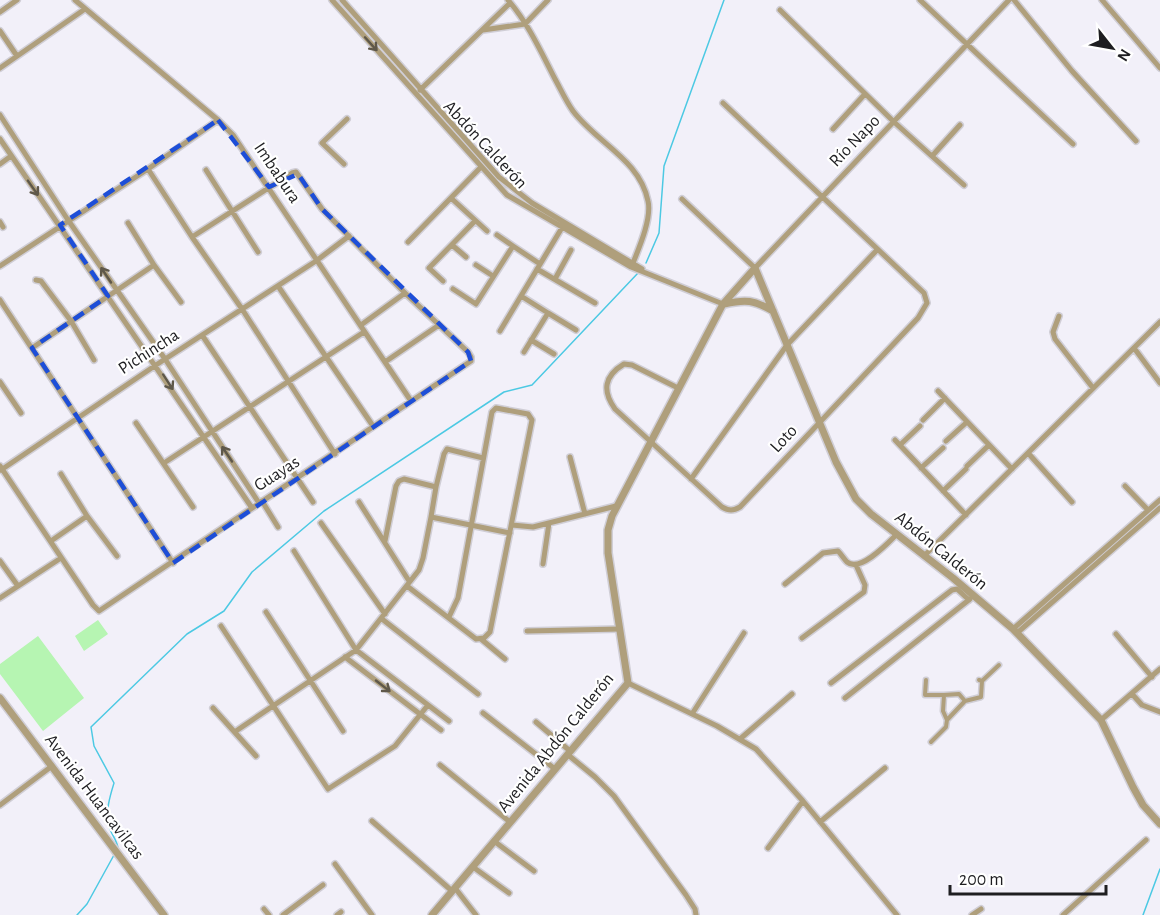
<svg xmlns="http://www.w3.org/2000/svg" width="1160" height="915" font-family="'Alegreya Sans',sans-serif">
<rect width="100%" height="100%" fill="#f2f0f9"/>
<!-- green -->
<path fill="#b6f5b2" d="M98,620L108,634L84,651L75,636Z
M38,636L84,698L43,731L0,674V664Z"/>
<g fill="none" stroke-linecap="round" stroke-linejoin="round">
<!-- stream -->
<path stroke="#4cc9e3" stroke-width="1.5" d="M646,263L659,233L664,166L724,0
M118,848C117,840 111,834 109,826C105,812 110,796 114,783L94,746L91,727L187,634L224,611L252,572L324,511L504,392L532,385L638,273
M77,915L87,904L114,855
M1143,915L1160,869"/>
<defs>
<path id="pedestrian" d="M926,680L925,695H944
M979,680L982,681L999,665
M947,720L943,711L944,695L959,694L965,701
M931,742L946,727L947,720L965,701L981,697L982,681"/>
<path id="minor" d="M75,0L218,120L233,135L411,401
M332,0L507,195L631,267L723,304
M342,0L499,177L532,203L642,269
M508,0C528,23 541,52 555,79C561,90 566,101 573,111C597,143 640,160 648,201C652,218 639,248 633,263
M920,0L1073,144
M1014,0L1072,71L1136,141
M1102,0L1160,68
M780,10L894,122L964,185
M0,12L17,0
M483,30L525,24L548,0
M0,31L17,56
M0,68L85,9
M420,90L510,3
M0,115L68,220L165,359L259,503
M833,129L865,94
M0,139L252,508
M933,155L960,125
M0,164L11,156
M344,164L322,143L347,119
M148,169L192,237L242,309L335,454
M206,170L258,252
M451,198L487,231
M682,199L755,268L1009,0
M0,222L3,227
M128,223L154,265L181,302
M497,235L513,246
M408,242L481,167
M452,245L466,257
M476,265L493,276
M0,266L148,169L218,120
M537,269L595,303
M555,279L571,250
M36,280L41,281L71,321L94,360
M443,281L429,268L475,221
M278,286L373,426
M453,289L476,304L513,246L540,264
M521,296L548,313L524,352
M0,300L173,563
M548,313L576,330
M1059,316L1053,332L1055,339L1093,388
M361,325L405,293
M500,331L563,226
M202,335L313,502
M531,340L554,354
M32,348L154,265
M1134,348L1160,383
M385,362L439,325
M0,382L21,413
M678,388L632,365L624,364C604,376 602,391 615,409L722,507C729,511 733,511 740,507L918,318L927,303L924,293L723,103
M938,391L1012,469
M923,420L945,398
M136,423L193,507
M895,440L966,515
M946,441L967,422
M900,445L920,426
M1028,453L1072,502
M570,457L585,514
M164,463L364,332
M0,466L93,605L99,611L471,361V357L468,352L405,293L322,209L296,172L292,173L192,237
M967,466L989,445
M921,468L943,448
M1,470L156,365L316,261L349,236
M61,474L87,516L117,556
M691,479L787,345L877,250
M1125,486L1148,510
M436,487L444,454L447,449L483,458
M943,491L966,469
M262,501L278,527
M359,502L409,581
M321,523L385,614
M512,525L533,527L616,506
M51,541L87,516
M385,541L396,486L399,481L404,479L436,487L431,517L510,533
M294,551L356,650L449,721
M924,556L1160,322
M0,561L18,586
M543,564L549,523
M785,584L823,553L838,551C841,554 844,559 847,562C860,573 888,543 897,534
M407,586L476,639L484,638L490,632L532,420L528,414L496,408L492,412L458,598L449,617
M0,598L61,558
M266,612L343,731
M382,619L478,694
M221,626L328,789L395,746L428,705
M1013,629L1160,500
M527,631L620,629
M1017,633L1160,508
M1116,634L1152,677
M802,638L864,592L865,585L856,565
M481,639L505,659
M345,657L441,730
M628,683L717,726L756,749L803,801L897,915
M831,683L952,590L957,589L969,600
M1132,694L1142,705L1160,712
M845,698L970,599
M213,708L256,756
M483,713L555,769
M692,714L744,633
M1101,720L1160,669
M536,722L570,751
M236,731L356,650L419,570L423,558L431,517
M740,739L792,694
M567,754L595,777L614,796L686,895L695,909L696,915
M440,765L510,822
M0,805L52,766
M372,821L452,891
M820,822L885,768
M494,841L534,871
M768,848L803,801
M335,864L372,915
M473,867L509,893
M455,888L476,915
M264,909L269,915
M283,915L323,885
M337,915L341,912
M972,915L981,909
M1063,915L1146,840"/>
<path id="tertiary" d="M724,304C746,299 754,300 773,311
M0,698L164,915
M432,915L628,683L608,553V530L612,516L723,304L755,268L836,462L856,499L871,514L953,578L1013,629L1101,720L1133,787L1143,805L1160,824"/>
</defs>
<!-- pedestrian casing -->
<use href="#pedestrian" stroke="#d0ced6" stroke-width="7"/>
<!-- minor casing -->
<use href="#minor" stroke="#d0ced6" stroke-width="8"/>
<!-- tertiary casing -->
<use href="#tertiary" stroke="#d0ced6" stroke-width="10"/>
<!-- pedestrian -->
<use href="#pedestrian" stroke="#af9f7c" stroke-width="4"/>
<!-- minor -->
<use href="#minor" stroke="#af9f7c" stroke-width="5"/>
<!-- tertiary -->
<use href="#tertiary" stroke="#af9f7c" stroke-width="7"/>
</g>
<!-- one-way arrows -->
<defs><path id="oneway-shaft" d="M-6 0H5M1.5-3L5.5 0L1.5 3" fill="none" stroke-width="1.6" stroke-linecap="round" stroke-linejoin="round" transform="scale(1.5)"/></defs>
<g stroke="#5f584a">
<use href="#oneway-shaft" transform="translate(371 44) rotate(48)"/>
<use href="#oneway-shaft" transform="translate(33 188) rotate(55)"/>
<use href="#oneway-shaft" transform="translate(106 275) rotate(-124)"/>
<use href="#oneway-shaft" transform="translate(168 382) rotate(57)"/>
<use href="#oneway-shaft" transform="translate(227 454) rotate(-124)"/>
<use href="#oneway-shaft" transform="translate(383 686) rotate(38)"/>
</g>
<!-- marked area -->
<path fill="none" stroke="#1d4ed8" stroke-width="4.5" stroke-dasharray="12 8" stroke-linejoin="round" d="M218,120L269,187L298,174L322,209L468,352L471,361L173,563L32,348L108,296L60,225Z"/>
<g text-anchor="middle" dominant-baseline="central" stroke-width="4.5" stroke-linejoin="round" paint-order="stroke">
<!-- street labels -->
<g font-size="18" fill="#1e1e21" stroke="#fff">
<text transform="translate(855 141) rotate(-46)">Río Napo</text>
<text transform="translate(485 145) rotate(47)">Abdón Calderón</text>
<text transform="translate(277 173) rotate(56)">Imbabura</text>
<text transform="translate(149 352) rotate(-33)">Pichincha</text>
<text transform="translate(784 439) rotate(-47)">Loto</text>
<text transform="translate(277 474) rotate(-33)">Guayas</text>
<text transform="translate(941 551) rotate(39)">Abdón Calderón</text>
<text transform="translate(556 743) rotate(-51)">Avenida Abdón Calderón</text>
<text transform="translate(94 797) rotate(53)">Avenida Huancavilcas</text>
</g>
</g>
<!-- north arrow -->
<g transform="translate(1112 48) rotate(121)" stroke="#ffffff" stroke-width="4.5" paint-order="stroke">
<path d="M0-4.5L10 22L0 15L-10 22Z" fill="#1e1e21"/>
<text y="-9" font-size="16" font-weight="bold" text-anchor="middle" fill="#1e1e21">N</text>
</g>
<!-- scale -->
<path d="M950 885v9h156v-9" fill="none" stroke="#1e1e21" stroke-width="3"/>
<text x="959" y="885" font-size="18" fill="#1e1e21" stroke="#ffffff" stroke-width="4.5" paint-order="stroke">200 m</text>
</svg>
